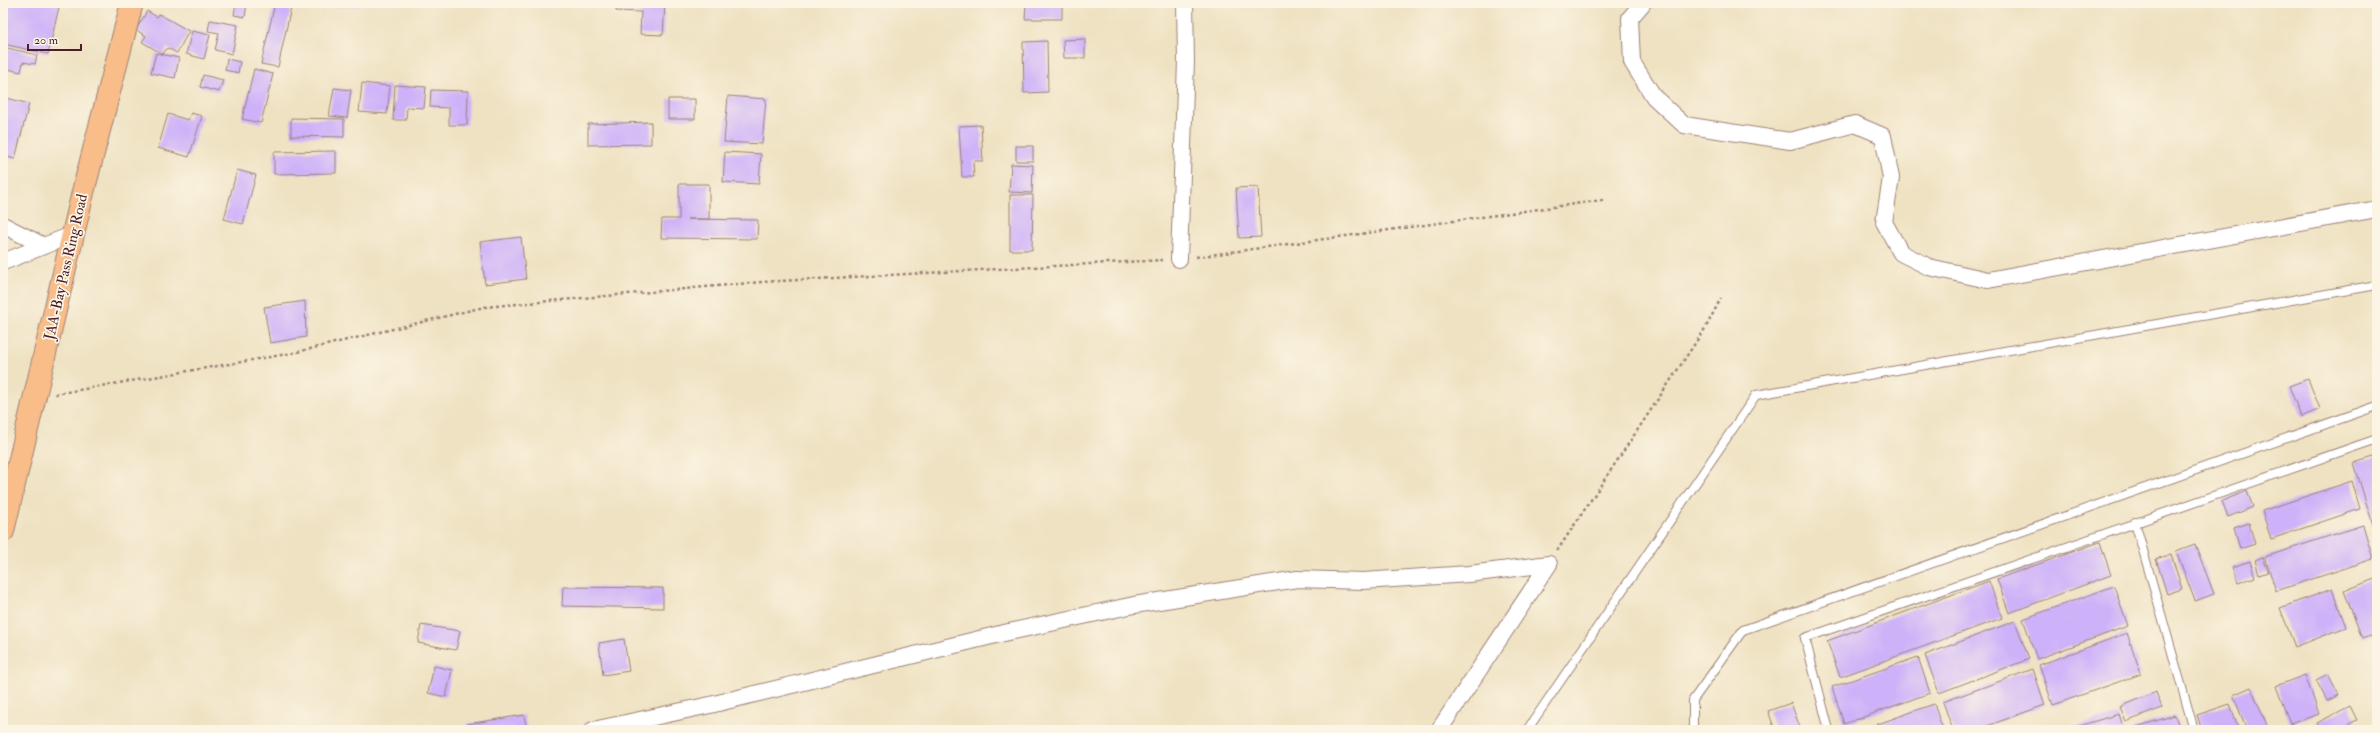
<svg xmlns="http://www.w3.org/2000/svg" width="2380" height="733" font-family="'IM FELL Double Pica',serif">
<rect width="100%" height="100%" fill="#fcf5e5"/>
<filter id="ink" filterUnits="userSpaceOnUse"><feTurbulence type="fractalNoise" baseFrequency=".025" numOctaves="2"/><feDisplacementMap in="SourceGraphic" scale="8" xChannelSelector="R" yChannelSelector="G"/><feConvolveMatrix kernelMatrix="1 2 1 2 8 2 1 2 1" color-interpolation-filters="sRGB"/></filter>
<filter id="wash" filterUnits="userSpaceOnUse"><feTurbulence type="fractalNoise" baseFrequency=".012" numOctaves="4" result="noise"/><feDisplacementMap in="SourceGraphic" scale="16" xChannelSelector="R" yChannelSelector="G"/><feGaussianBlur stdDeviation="0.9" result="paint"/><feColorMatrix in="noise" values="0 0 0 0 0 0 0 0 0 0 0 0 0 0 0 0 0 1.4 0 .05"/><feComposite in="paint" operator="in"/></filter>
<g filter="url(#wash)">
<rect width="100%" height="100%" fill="#efe2c2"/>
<g id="blocks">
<!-- building -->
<path fill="#cdb1f9" d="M3,3H60L48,54L3,44Z
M236,3H247L245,17L234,15Z
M275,3H292L278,67L261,64Z
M303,3H360V6L303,7Z
M617,3H665L663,35L640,34L641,12L616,11Z
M1026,4H1062V19H1025Z
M147,11L157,17L159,14L189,31L177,53L167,48L163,54L142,42L146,36L136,30Z
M210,20L238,25L232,54L215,50L219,33L208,31Z
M192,31L210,35L204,59L186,54Z
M1085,39V58H1064L1063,40Z
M1047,41L1048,92L1024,93L1023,42Z
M3,47L37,55L35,64L23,62L21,72L3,68Z
M156,53L179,58L175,78L151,73Z
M227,59L240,62L238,73L225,70Z
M254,69L273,74L261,123L242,119Z
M203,75L223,80L219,92L200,87Z
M362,83L390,86L387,114L359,112Z
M395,85L426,87L424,108L407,107L406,120H393Z
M334,88L351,90L347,118L329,116Z
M431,90L468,91L467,125H449V108L430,107Z
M728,96L766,99L762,144L724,142Z
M3,97L29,104L15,159L3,156Z
M668,99H695V119H668Z
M191,113L202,116L189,157L158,148L168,114L188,120Z
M291,118L344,119V137L291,136Z
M651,122V144L588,145V124Z
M981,125L983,161H973L974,177H962L959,126Z
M1016,146H1033V161H1016Z
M336,151V173L274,174V152Z
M725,152L761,154L759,184L723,182Z
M1011,164L1033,165L1032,193L1009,192Z
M237,170L256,175L243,224L224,219Z
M679,184H709V219H687L758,220L757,239L661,238L662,219H679Z
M1258,187L1261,237L1239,238L1236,188Z
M1010,195H1033L1032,250H1010Z
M521,237L526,279L485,284L480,242Z
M305,301L306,337L270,343L264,307Z
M2308,379L2320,409L2301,417L2289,386Z
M2377,456V538L2354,463Z
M2352,481L2360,509L2271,539L2262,511Z
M2247,491L2253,507L2228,517L2222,501Z
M2249,523L2255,544L2240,549L2234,528Z
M2363,525L2373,559L2276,591L2265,557Z
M2100,542L2111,575L2009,613L1997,579Z
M2195,544L2214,594L2195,601L2176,551Z
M2171,554L2182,589L2167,594L2156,559Z
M2263,557L2268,572L2259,575L2255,560Z
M2250,561L2255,577L2238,583L2232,567Z
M2377,578V632L2362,638L2344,591Z
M1989,581L2002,618L1840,677L1827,641Z
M2114,586L2128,626L2037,659L2023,619Z
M563,587L663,588V608L562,606Z
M2332,589L2346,627L2295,647L2280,608Z
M2015,621L2029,659L1939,693L1925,655Z
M421,625L460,631L456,650L418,643Z
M2127,633L2141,674L2053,705L2039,665Z
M624,639L629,671L603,675L599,643Z
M1918,657L1930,693L1844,724L1832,687Z
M434,666L452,670L446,697L428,693Z
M2033,669L2045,705L1976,730H1953L1943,702Z
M2328,674L2339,695L2327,701L2316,680Z
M2305,675L2319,714L2290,724L2276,686Z
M2251,687L2269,730H2247L2233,695Z
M2156,692L2162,708L2126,722L2120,707Z
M1791,703L1801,730H1775L1768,711Z
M1934,704L1943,730H1861Z
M2230,704L2239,730H2202L2197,715Z
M2350,706L2357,720L2337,730H2321L2317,723Z
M2119,714L2124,730H2065Z
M524,715L527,730H468L467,724Z
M2175,715L2180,730H2134L2133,728Z
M456,726L457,730H439V729Z"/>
</g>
</g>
<g filter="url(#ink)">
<use href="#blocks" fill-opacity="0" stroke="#9c8076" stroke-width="1"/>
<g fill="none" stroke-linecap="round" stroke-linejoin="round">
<defs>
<path id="lane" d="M2135,522L2194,730
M1527,730L1756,395L2377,285
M1693,730V700L1743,630L2377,406
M1829,730L1805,638L2377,439"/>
<path id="street" d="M1643,3L1630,18L1632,62L1654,97L1684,125L1790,141L1855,124L1883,136L1891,178L1884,222L1901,253L1929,267L1988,280L2377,209
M3,225L44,246
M1179,259L1186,61L1185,3
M3,262L74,234
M593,730L710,705L1004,633L1134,605L1297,579L1363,581L1469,574L1549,564L1439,730"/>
<path id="highway" d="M3,531L83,192L132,3"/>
</defs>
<!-- lane casing -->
<use href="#lane" stroke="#9c8076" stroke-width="10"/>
<!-- street casing -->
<use href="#street" stroke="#9c8076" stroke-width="18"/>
<!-- highway casing -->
<use href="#highway" stroke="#9c8076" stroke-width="24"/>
<!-- path -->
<path stroke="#9c8076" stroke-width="2.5" stroke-dasharray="3 3" stroke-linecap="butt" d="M1196,257L1603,200
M55,394L293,353L484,307L761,282L1163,260
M1557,551L1706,327L1721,298"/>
<!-- lane -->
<use href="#lane" stroke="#fff" stroke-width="8"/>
<!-- street -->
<use href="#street" stroke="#fff" stroke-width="16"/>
<!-- highway -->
<use href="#highway" stroke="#f8bd89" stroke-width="22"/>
</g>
</g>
<g text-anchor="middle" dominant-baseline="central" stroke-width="3.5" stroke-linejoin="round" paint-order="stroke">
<!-- street labels -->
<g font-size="15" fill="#4a1f2b" stroke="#fcf5e5">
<text transform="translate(66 267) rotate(-77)">JAA-Bay Pass Ring Road</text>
</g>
</g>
<!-- margin -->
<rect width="2380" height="733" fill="none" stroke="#fcf5e5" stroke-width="16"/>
<!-- scale -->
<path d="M28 44v6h53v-6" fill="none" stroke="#4a1f2b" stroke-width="2"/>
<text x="34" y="44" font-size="12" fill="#4a1f2b" stroke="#fcf5e5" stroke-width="3" paint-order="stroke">20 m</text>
</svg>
